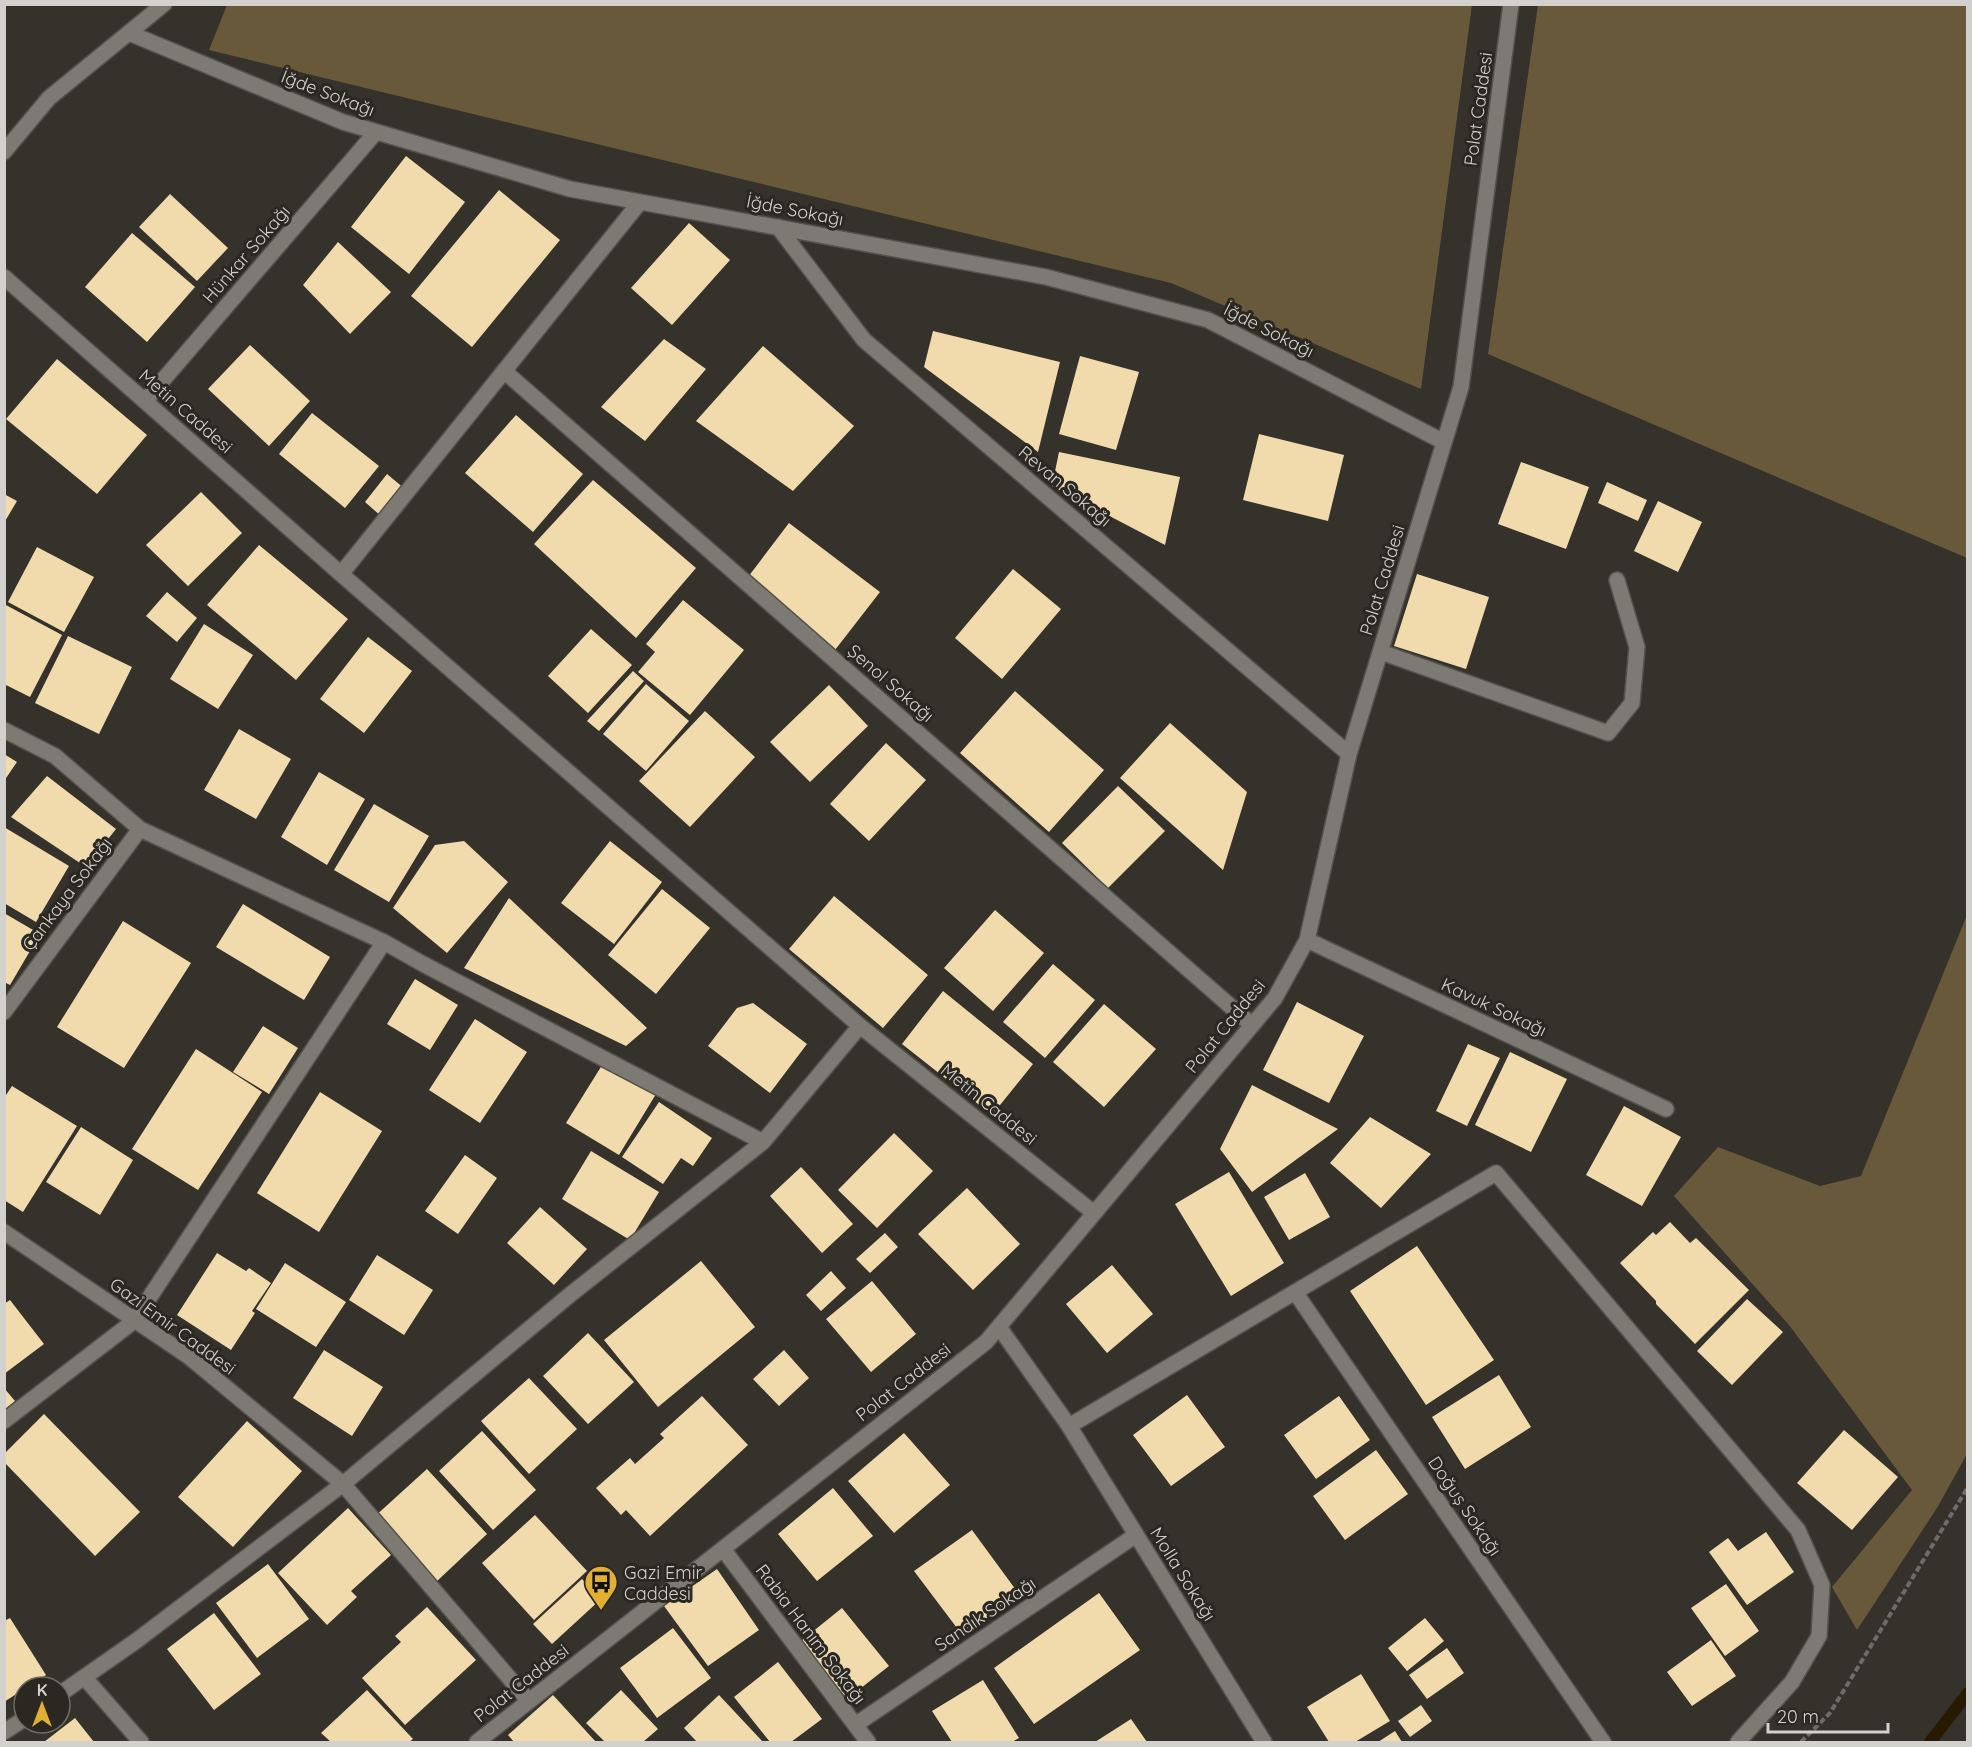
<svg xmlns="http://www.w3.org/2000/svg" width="1972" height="1747" font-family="Quicksand,sans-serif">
<rect width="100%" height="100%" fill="#35322c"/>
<!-- green -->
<path fill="#67593a" d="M227,5H1472L1421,389L1171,283L209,50Z
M1538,5H1967V558L1488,354Z
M1967,915V1454L1937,1508L1857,1630L1832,1587L1912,1490L1789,1325L1674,1196L1718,1147L1820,1186L1861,1176Z"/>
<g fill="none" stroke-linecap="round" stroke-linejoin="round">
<!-- stream -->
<path stroke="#281a00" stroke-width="12" d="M1930,1742L1968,1693"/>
</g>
<!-- building -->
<path fill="#f1dbad" d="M406,156L465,202L409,274L351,227Z
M499,190L560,240L472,347L411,296Z
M170,194L228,248L197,281L139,227Z
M689,223L730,260L672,325L631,288Z
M132,233L195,287L147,342L85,287Z
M338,242L391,292L350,334L303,285Z
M933,331L1060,362L1038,452L924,367Z
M664,339L706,369L645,441L601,407Z
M250,345L310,401L269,446L208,389Z
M763,346L854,426L793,491L696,421Z
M1080,356L1139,372L1116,450L1059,434Z
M57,359L147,435L97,494L6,419Z
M312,413L379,466L345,508L279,454Z
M516,415L583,474L533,532L465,473Z
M1259,434L1344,455L1328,521L1243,500Z
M1059,452L1180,477L1165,545L1052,486Z
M1521,462L1589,487L1566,549L1498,524Z
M387,474L405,489L382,517L365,502Z
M593,480L696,568L636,638L534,544Z
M1607,482L1647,500L1638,521L1598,503Z
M201,492L242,533L188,586L146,545Z
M4,494L17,501L4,523Z
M1658,501L1702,522L1678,572L1634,551Z
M789,523L880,592L835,650L745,581Z
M259,545L348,619L296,680L207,605Z
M37,547L94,577L64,632L8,602Z
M1013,569L1061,609L1002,679L955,638Z
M1417,574L1489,597L1466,669L1394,646Z
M167,592L197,618L177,642L146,616Z
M683,600L744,650L690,715L638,672L655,652L646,644Z
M4,604L62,635L30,697L4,684Z
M204,624L253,655L218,709L170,679Z
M591,629L632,665L588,713L548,676Z
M68,636L132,667L99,734L35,703Z
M368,637L412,671L364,733L320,699Z
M633,671L644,681L599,731L587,721Z
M646,684L689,721L646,771L603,734Z
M829,685L868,726L810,782L770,742Z
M1015,691L1104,770L1049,832L960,753Z
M705,711L755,757L690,827L639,781Z
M1170,723L1247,792L1223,870L1120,778Z
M239,729L291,759L256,819L204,790Z
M886,743L926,780L869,841L830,804Z
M4,754L17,762L4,781Z
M319,772L365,799L327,865L281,837Z
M47,776L116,829L86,867L11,817Z
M1118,786L1165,831L1108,888L1062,843Z
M374,804L429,836L389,902L334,870Z
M4,827L69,866L36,922L4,903Z
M464,841L508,882L447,953L393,908L435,845Z
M610,841L662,882L614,944L561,903Z
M662,889L710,928L656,994L608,955Z
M834,896L928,975L883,1028L789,949Z
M509,898L647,1028L626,1046L464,968Z
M243,904L330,957L304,1000L216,947Z
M995,910L1044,953L993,1011L944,968Z
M4,913L40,934L10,985L4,982Z
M123,921L191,963L124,1068L57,1027Z
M1053,964L1095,1000L1045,1058L1003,1022Z
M415,979L458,1005L430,1050L387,1024Z
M943,991L1033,1064L992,1115L902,1044Z
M1297,1002L1364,1036L1329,1103L1263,1070Z
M753,1003L807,1044L770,1093L708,1046L737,1008Z
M1104,1004L1156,1049L1104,1107L1053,1062Z
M475,1019L527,1052L480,1123L429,1090Z
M263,1026L298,1048L269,1094L233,1072Z
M1468,1044L1500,1058L1467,1126L1436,1111Z
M196,1049L262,1092L198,1190L132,1149Z
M1510,1052L1567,1079L1531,1152L1475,1125Z
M604,1062L656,1094L619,1155L566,1123Z
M1252,1085L1338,1129L1252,1192L1220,1149Z
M12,1086L77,1126L23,1212L4,1200V1098Z
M320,1092L382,1131L319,1232L257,1193Z
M659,1102L712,1138L693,1166L681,1158L663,1184L622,1157Z
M1624,1106L1681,1137L1642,1206L1586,1175Z
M1370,1117L1431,1154L1381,1208L1330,1163Z
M81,1127L133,1160L100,1215L46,1182Z
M894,1133L933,1171L877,1228L838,1190Z
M591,1151L659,1192L630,1240L562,1199Z
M465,1155L497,1178L458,1234L425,1211Z
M801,1167L853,1224L822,1253L770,1196Z
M1229,1172L1284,1263L1231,1296L1175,1204Z
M1305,1173L1330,1217L1289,1240L1264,1197Z
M967,1188L1020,1244L973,1290L918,1234Z
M540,1207L587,1249L554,1285L507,1243Z
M1670,1222L1690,1243L1696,1238L1749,1290L1695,1344L1656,1304V1301L1620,1263L1653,1232L1656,1235Z
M885,1233L898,1247L870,1273L856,1259Z
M1417,1246L1494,1360L1426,1405L1350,1291Z
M217,1253L246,1271L249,1268L271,1283L252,1311L255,1313L231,1350L177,1315Z
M377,1255L433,1290L404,1335L349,1300Z
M701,1261L755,1327L658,1407L604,1340Z
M285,1263L346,1302L316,1347L256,1309Z
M1112,1265L1153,1314L1107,1353L1066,1304Z
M831,1271L846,1288L821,1311L806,1295Z
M872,1281L916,1334L871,1372L826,1319Z
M1747,1299L1783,1332L1732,1385L1697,1351Z
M10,1300L44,1344L4,1374V1304Z
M588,1333L634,1382L588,1424L543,1376Z
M324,1350L383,1387L352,1436L293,1398Z
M784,1350L809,1378L779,1406L753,1379Z
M1499,1375L1531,1427L1465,1469L1432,1417Z
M529,1378L577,1429L529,1474L481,1421Z
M4,1388L15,1401L4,1410Z
M1187,1395L1225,1447L1171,1486L1133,1435Z
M702,1396L748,1445L650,1536L626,1510L621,1515L596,1488L630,1458L635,1464L664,1438L660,1434Z
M1339,1396L1370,1440L1316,1479L1284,1435Z
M44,1414L140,1512L95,1556L5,1463V1453Z
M247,1421L302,1471L233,1547L178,1497Z
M1844,1430L1898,1477L1852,1530L1797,1483Z
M482,1431L536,1490L493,1530L439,1471Z
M904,1433L950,1485L894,1533L848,1481Z
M1376,1450L1408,1494L1345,1540L1313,1496Z
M427,1469L487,1534L435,1583L373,1518Z
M833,1488L873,1536L817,1581L778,1534Z
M348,1508L391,1555L351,1591L357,1597L327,1625L278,1573Z
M535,1515L587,1571L534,1620L482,1563Z
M972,1530L1019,1594L963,1636L914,1571Z
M1766,1532L1794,1572L1747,1605L1709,1552L1728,1538L1738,1551Z
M268,1564L309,1619L257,1658L216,1603Z
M717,1569L759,1630L708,1666L664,1606Z
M582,1579L601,1599L552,1644L533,1624Z
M1726,1584L1759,1631L1725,1656L1691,1608Z
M1099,1593L1140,1650L1034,1724L994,1668Z
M427,1607L476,1660L405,1725L362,1678L401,1642L395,1636Z
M842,1608L889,1666L847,1699L801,1641Z
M214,1613L261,1674L214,1710L167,1649Z
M10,1618L46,1675L27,1687H24V1689L4,1702V1621Z
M1425,1618L1444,1641L1407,1671L1388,1648Z
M673,1628L711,1678L657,1718L620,1668Z
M1711,1640L1736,1676L1692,1706L1667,1672Z
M1447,1648L1464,1673L1427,1699L1409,1675Z
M778,1662L822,1719L791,1742H770L734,1697Z
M1361,1674L1390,1721L1355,1742H1329L1307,1707Z
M983,1680L1019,1738L1012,1742H952L932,1711Z
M367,1690L413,1739L409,1742H331L321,1733Z
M621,1690L658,1729L643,1742H605L586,1723Z
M553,1695L596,1742H514L508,1735Z
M719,1695L763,1742H697L684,1728Z
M1421,1705L1432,1721L1410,1737L1398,1721Z
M75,1718L94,1742H44Z
M1131,1719L1147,1742H1095Z
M1395,1731L1402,1742H1378Z"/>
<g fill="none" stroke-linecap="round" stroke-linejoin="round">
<defs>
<path id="minor" d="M129,33L343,122L570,189L1046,277L1208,320L1444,442
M4,152L49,98L164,4
M778,227L864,340L1349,754
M4,277L341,574
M504,371L1252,1025
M145,401L376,132
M1381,652L1608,733L1632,703L1637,647L1617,580
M4,730L55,756L140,829L384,942L423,964L763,1142L860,1026L341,574L640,202
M1307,940L1666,1109
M4,1012L140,829
M860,1026L1094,1213
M4,1232L188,1356L343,1484L529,1701
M1295,1292L1603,1742
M999,1327L1069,1426L1496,1173L1798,1530L1822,1585L1819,1636L1792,1682L1738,1742
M4,1421L134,1321L384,942
M1069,1426L1264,1742
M723,1549L868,1742
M84,1677L141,1742
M60,1694L136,1641L343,1484L571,1294L763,1142
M855,1725L1136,1535
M4,1732L24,1719
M477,1742L986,1342L1275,998L1307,940L1349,754L1461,387L1511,4"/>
</defs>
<!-- minor casing -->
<use href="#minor" stroke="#53514c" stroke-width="18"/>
<!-- path -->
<path stroke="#6e6c66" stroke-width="4" stroke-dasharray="6 3" stroke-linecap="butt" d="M1801,1742L1830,1713L1968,1487"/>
<!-- minor -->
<use href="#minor" stroke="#7d7a73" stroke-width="15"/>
</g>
<!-- icons -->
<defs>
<symbol id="bus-pin" viewBox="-11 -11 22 30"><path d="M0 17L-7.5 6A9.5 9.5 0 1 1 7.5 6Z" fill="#e1af34" stroke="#2b2822"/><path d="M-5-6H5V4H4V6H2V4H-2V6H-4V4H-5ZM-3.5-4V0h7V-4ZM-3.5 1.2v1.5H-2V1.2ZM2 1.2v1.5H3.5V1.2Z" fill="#111"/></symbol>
</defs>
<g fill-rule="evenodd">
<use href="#bus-pin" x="582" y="1563" width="38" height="52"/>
</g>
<g text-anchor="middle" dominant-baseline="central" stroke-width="6" stroke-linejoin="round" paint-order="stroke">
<!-- street labels -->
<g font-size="18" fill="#d3d1cd" stroke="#2b2822">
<text transform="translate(328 93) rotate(21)">İğde Sokağı</text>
<text transform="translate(1478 109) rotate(-82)">Polat Caddesi</text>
<text transform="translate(795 210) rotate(11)">İğde Sokağı</text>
<text transform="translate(246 254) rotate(-49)">Hünkar Sokağı</text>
<text transform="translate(1269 330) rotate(27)">İğde Sokağı</text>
<text transform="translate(186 411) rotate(41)">Metin Caddesi</text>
<text transform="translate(1065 486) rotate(40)">Revan Sokağı</text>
<text transform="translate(1382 580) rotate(-73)">Polat Caddesi</text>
<text transform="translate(891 683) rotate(41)">Şenol Sokağı</text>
<text transform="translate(67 894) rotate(-53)">Çankaya Sokağı</text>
<text transform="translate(1494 1007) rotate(25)">Kavuk Sokağı</text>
<text transform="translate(1225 1026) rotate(-51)">Polat Caddesi</text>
<text transform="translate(989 1104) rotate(39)">Metin Caddesi</text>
<text transform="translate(173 1326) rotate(36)">Gazi Emir Caddesi</text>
<text transform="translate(903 1382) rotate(-38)">Polat Caddesi</text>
<text transform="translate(1465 1506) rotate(56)">Doğuş Sokağı</text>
<text transform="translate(1183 1574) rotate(58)">Molla Sokağı</text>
<text transform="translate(985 1614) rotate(-34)">Sandık Sokağı</text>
<text transform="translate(811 1634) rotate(53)">Rabia Hanım Sokağı</text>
<text transform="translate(521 1683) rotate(-38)">Polat Caddesi</text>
</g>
<!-- poi labels -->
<g font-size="18" fill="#d3d1cd" stroke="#2b2822" text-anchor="start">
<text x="624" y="1572">Gazi Emir<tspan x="624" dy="21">Caddesi</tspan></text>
</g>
</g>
<!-- border -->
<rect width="1972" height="1747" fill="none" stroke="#d3d1cd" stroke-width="12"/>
<!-- north arrow -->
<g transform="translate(42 1705)"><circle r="28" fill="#2b2822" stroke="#6e6c66" stroke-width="1.5"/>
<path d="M0-4.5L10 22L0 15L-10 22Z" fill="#e1af34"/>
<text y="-9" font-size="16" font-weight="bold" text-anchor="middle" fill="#d3d1cd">K</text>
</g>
<!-- scale -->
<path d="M1768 1723v9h120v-9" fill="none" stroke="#d3d1cd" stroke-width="3"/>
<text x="1777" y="1723" font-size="18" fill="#d3d1cd" stroke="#2b2822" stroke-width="4.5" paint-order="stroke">20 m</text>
</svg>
